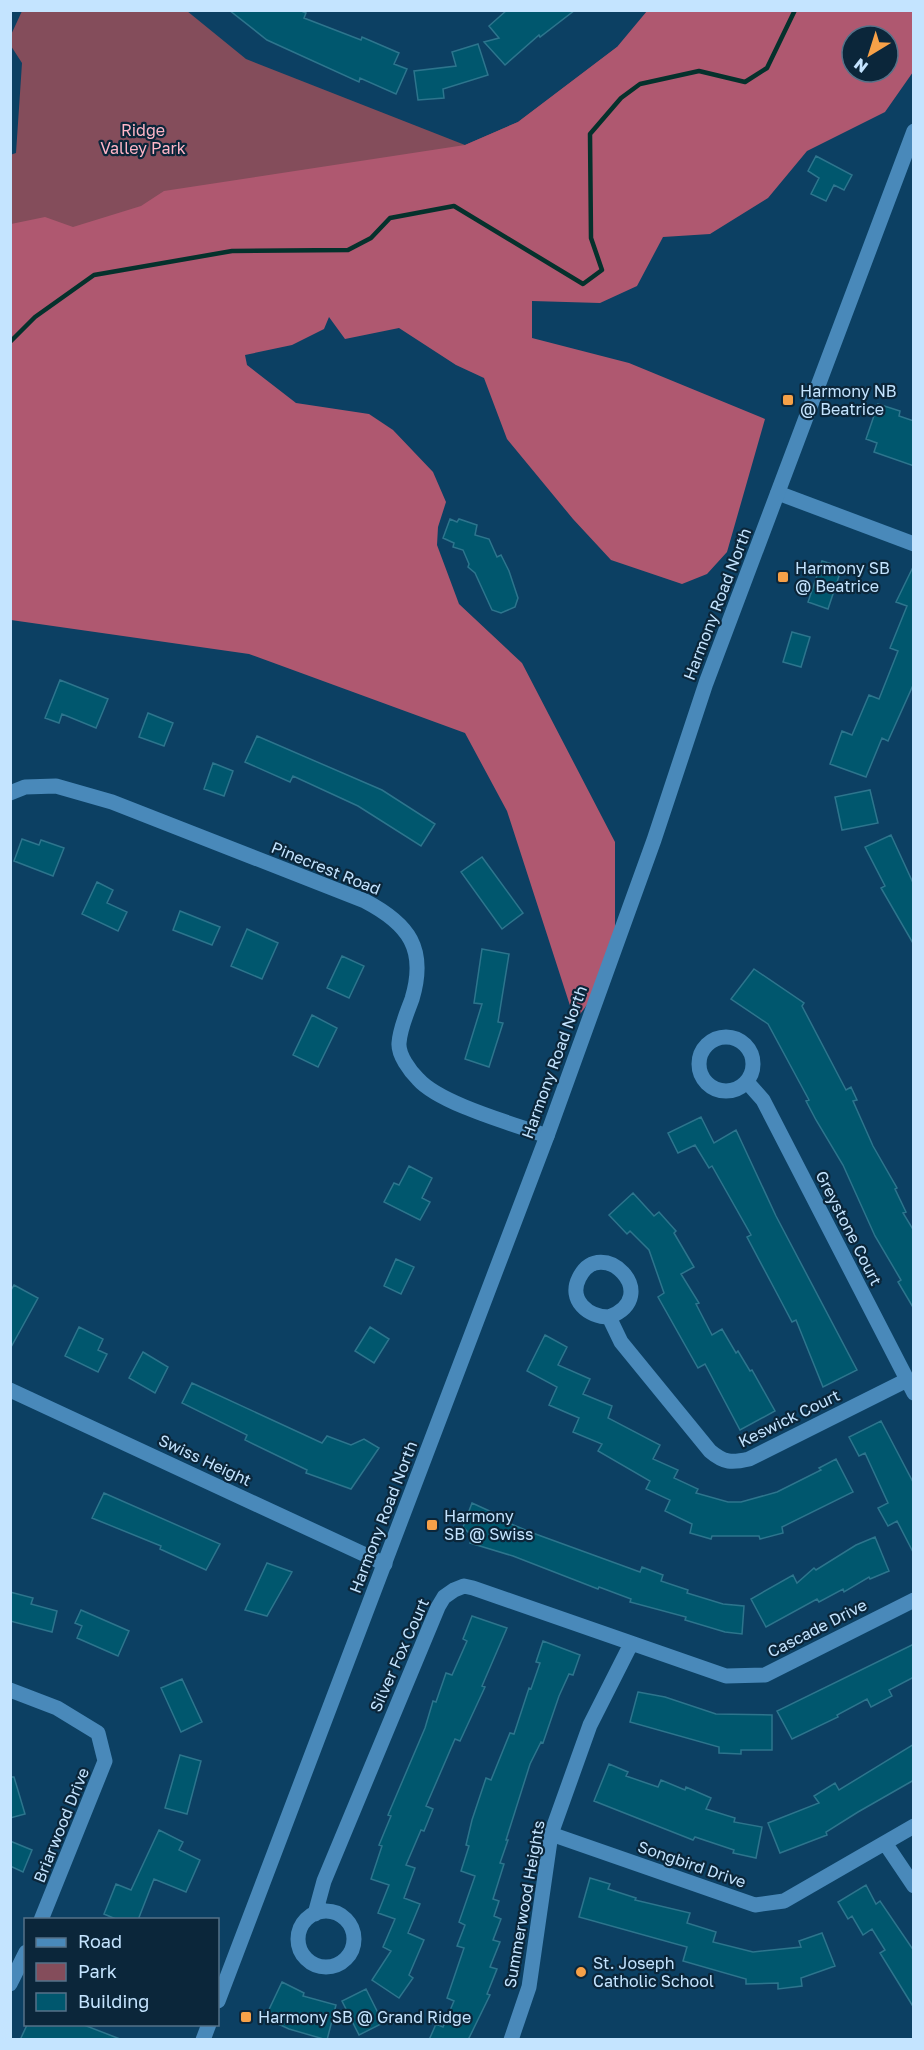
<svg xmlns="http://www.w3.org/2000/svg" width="924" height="2050" font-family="'Golos Text',sans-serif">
<rect width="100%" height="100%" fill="#0c4063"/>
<!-- green -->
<path fill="#844d5b" d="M22,11H187L246,59L465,145L518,122L617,47L699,71L11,341L10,155L16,153L22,63L11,46L10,37Z"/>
<!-- forest -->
<path fill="#af5870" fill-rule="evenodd" d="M647,11H913V72L885,112L807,151L768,198L710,234L663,237L637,286L600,303L532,301V338L629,363L765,419L727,552L707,574L682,584L611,560L573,519L507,439L484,378L456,365L399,328L345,339L329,317L324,329L292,345L245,355L247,365L296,403L369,414L393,430L433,472L446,502L438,527L437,545L459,604L522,663L615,842V967L575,1021L507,811L465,733L249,654L11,620V224L45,217L73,227L141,206L164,191L465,145L518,122L617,47ZM852,36H888V72H852Z"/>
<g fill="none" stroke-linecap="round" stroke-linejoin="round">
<!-- stream -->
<path stroke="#05312c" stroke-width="4.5" d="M10,342L35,317L94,275L232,251L348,250L371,238L390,218L454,206L583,284L602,270L591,238L590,134L621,98L640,84L699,71L745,82L767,68L795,10"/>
</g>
<!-- building -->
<path fill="#00576e" stroke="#2d758d" stroke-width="1.5" d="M229,10H299L306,13L304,18L361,40L362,37L399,53L394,64L407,69L396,94L360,78L359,82L267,40Z
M507,10H575L540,37L539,35L505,65L484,42L499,38L489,26Z
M478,44L488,75L443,89L444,98L418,100L414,71L456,66L452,52Z
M816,156L852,175L844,190L834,185L826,201L811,194L819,178L808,171Z
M878,404L900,411L899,416L914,421V466L874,452L877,443L866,439Z
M450,519L457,522L459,519L477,525L475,535L489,539L497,557L501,555L509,571L518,598L515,607L501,613L492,610L475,573L468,567L469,564L463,550L453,547L454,543L443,538Z
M822,561L842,567L828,609L808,602Z
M914,565V683L888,741L882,738L866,777L830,764L842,731L852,735L869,695L879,699L898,651L890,648L907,606L896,602Z
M792,632L810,637L801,667L783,662Z
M60,680L108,699L96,728L62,714L59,723L45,718Z
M148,713L173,723L164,746L139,737Z
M257,736L382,790L435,824L421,846L358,806L293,776L290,782L245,762Z
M213,763L233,771L224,796L204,789Z
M870,790L878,823L842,830L835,797Z
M891,835L914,885V945L881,888L885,886L865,847Z
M22,839L39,845L41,840L64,848L53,876L14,861Z
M482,857L523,913L502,929L461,872Z
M97,882L113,890L107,903L127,912L118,931L82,914Z
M180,911L220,927L212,945L173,930Z
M247,929L278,943L262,979L231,966Z
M482,949L509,954L498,1022L503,1023L489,1067L465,1059L482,1004L474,1003Z
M342,956L364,966L349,998L327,988Z
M754,969L804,1003L802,1006L846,1090L851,1087L857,1100L853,1101L873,1146L897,1188L895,1189L906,1212L903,1213L914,1231V1309L898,1282L901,1280L875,1236L843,1165L816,1120L806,1101L809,1100L768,1024L731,999Z
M312,1015L337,1028L318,1067L293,1055Z
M701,1117L714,1143L736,1130L776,1216L857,1370L823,1387L796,1320L792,1322L782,1303L747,1237L751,1235L712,1166L709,1168L695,1145L678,1153L668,1133Z
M409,1166L432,1178L422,1198L430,1202L420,1220L384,1202L394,1183L399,1185Z
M633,1193L654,1216L659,1212L676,1231L674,1233L694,1267L681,1274L699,1303L696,1304L712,1335L722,1329L736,1353L738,1351L750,1371L752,1370L775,1411L740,1430L705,1364L698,1368L658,1297L664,1293L649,1250L630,1231L627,1234L609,1215Z
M396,1259L414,1267L401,1294L384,1286Z
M14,1285L38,1298L10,1349V1292Z
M79,1327L103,1339L98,1350L107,1354L98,1372L65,1356Z
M370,1327L389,1339L374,1363L355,1351Z
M545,1335L567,1347L558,1365L590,1379L583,1394L612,1406L608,1418L660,1445L653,1459L678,1470L674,1478L698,1489L696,1493L728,1502H741L777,1492L821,1470L819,1468L836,1459L853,1492L782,1527L783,1533L760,1539L759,1536H712L711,1539L690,1533L692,1524L665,1511L670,1500L646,1489L650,1481L598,1451L602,1444L573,1432L579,1418L549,1405L557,1387L527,1371Z
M143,1352L168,1367L155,1393L129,1378Z
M192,1383L322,1443L327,1436L351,1445L364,1439L379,1448L351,1489L306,1473L307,1470L245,1440L247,1435L182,1403Z
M881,1421L914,1484V1554L897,1521L888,1526L878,1508L888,1503L865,1453L859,1456L849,1437Z
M104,1493L220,1544L206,1570L160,1549L161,1546L92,1518Z
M472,1503L496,1514L495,1517L530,1532L640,1572L642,1567L663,1575L661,1581L688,1590L687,1593L723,1604L744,1606L742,1634L725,1632L685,1620L686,1617L630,1602L631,1599L599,1587L598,1589L513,1556L470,1543L473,1537L463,1527Z
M875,1537L889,1571L870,1579L869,1577L844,1592L843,1589L819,1602L817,1599L766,1627L751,1599L793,1575L797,1583L814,1568L816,1570L856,1545Z
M267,1563L292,1572L267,1616L245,1610Z
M10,1592L33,1598L31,1604L57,1611L52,1632L10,1621Z
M81,1610L129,1631L118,1656L77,1638L82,1626L75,1623Z
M472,1616L507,1628L482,1686L485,1687L473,1713L460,1741L455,1739L426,1806L433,1809L424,1831L421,1830L406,1865L415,1868L404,1898L420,1904L408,1933L424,1940L409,1975L413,1978L399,1998L372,1980L391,1951L383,1947L395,1919L378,1913L389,1885L371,1879L382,1846L379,1845L391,1816L388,1815L425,1728L433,1701L436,1702L446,1673L452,1675L467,1641L463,1639Z
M543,1641L580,1655L573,1675L569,1674L559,1696L543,1743L541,1742L530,1764L506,1840H508L500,1863L504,1864L493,1899L499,1901L494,1916L501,1919L493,1940L500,1942L490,1967L497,1969L487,1994L490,1995L469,2038L473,2040H429L436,2024L443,2027L454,2001L447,1998L464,1948L457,1946L465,1925L459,1922L475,1876L461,1871L469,1846L466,1845L472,1820L486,1778L491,1780L510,1733L514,1734L529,1688L531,1689L540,1663L536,1662Z
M914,1644V1677L889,1690L892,1696L871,1707L867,1699L837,1715L838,1717L792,1739L777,1711Z
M182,1679L202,1722L181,1732L161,1688Z
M638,1692L665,1697L716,1714L772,1715V1750H741V1754L719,1753V1747L630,1722Z
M914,1744V1780L858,1812L826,1832L827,1835L780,1853L768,1823L819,1803L814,1796L835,1783L839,1790Z
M180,1755L201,1761L187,1814L165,1808Z
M609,1764L628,1772L626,1776L658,1787L661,1780L685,1790L686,1787L711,1798L706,1809L735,1818L734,1822L762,1827L756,1858L733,1853L734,1850L695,1837L693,1840L594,1801Z
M10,1777H14L25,1814L10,1818Z
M159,1830L183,1842L179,1850L200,1860L186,1892L154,1879L138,1920H118L104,1914L116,1884L131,1890Z
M10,1841L32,1850L23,1872L10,1866Z
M590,1878L610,1884L608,1889L636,1898L635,1900L690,1913L687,1923L716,1932L713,1942L753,1952L801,1947L799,1941L822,1933L835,1966L801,1978L802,1986L778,1989V1983L746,1984V1979L683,1961L687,1947L579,1917Z
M866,1885L876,1904L880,1901L914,1951V2008L880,1953L885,1950L872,1929L863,1935L852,1916L848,1919L838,1902Z
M282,1982L304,1993L303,1996L336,2005L327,2040L289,2029L265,2018Z
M366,1989L383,2023L359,2035L342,2001Z
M27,2025H84L120,2039L20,2040Z"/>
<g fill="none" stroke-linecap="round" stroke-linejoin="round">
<!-- minor -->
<path stroke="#4989ba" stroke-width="15" d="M10,793L25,787L56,786L112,802L365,901C409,924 427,949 412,999C407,1013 400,1028 399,1043C398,1055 410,1071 418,1079C440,1104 514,1124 547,1136
M699 1064a27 27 0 1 1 54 0a27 27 0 1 1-54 0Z
M747,1082L763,1100L914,1393
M609,1317C664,1296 601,1233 579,1278C568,1300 588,1317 609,1317L621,1342L710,1451C724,1463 732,1463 749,1459L907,1380
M10,1390L385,1564
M10,1690L57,1708L98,1733L105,1761L41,1920
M551,1834L755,1905L784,1901L914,1826
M885,1843L914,1886
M298 1939a28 28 0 1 1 56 0a28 28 0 1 1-56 0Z
M315,1914L324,1881L438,1607L444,1597L454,1590L464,1586L473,1588L726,1676L765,1675L914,1600
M10,1984L26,1952
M511,2040L529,1987L551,1834L590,1725L631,1644"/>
<!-- tertiary -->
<path stroke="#4989ba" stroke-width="15" d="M778,493L914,544"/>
<!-- secondary -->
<path stroke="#4989ba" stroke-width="15" d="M218,2001L547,1136L654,840L706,683L914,131
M203,2040L209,2024"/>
</g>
<!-- markers -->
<g fill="#f7a148" stroke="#0b263a" stroke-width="2">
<rect x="782" y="394" width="12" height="12" rx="3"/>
<rect x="777" y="571" width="12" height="12" rx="3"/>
<rect x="426" y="1519" width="12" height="12" rx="3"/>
<circle cx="581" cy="1972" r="6"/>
<rect x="240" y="2011" width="12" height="12" rx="3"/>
</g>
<g text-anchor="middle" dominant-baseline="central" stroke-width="4.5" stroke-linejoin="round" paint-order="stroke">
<!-- park labels -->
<g font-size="16" fill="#ffb6c7" stroke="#0b263a">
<text x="143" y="130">Ridge<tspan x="143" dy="18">Valley Park</tspan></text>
</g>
<!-- poi labels -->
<g font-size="16" fill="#c4e4ff" stroke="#0b263a" text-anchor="start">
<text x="800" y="391">Harmony NB<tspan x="800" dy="18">@ Beatrice</tspan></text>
<text x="795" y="568">Harmony SB<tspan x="795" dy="18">@ Beatrice</tspan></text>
<text x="444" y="1516">Harmony<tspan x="444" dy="18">SB @ Swiss</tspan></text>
<text x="593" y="1963">St. Joseph<tspan x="593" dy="18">Catholic School</tspan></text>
<text x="258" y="2017">Harmony SB @ Grand Ridge</text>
</g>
<!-- street labels -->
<g font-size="16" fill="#c4e4ff" stroke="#0b263a">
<text transform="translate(717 604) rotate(-69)">Harmony Road North</text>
<text transform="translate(326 868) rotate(22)">Pinecrest Road</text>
<text transform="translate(554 1062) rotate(-70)">Harmony Road North</text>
<text transform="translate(849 1228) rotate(63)">Greystone Court</text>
<text transform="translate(789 1418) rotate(-26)">Keswick Court</text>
<text transform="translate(205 1460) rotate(25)">Swiss Height</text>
<text transform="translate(383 1517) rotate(-69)">Harmony Road North</text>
<text transform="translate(817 1628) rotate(-27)">Cascade Drive</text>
<text transform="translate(399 1655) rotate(-66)">Silver Fox Court</text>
<text transform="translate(61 1825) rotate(-68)">Briarwood Drive</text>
<text transform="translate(692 1864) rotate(19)">Songbird Drive</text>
<text transform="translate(524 1904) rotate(-80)">Summerwood Heights</text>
</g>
</g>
<!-- border -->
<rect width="924" height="2050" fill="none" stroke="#c4e4ff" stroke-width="24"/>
<!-- legend -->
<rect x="24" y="1918" width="195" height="108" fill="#0b263a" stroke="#557289" stroke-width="1.5"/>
<rect x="36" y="1938" width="30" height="9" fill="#4989ba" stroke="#557289" stroke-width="1.5"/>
<text x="78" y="1948" font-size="18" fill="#c4e4ff">Road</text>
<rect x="36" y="1963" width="30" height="18" fill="#844d5b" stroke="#557289" stroke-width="1.5"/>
<text x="78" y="1978" font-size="18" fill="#c4e4ff">Park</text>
<rect x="36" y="1993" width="30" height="18" fill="#00576e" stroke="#557289" stroke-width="1.5"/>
<text x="78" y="2008" font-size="18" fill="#c4e4ff">Building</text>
<!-- north arrow -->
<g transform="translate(870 54) rotate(218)"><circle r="28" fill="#0b263a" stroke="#557289" stroke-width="1.5"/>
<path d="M0-4.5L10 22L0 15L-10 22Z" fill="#f7a148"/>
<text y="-9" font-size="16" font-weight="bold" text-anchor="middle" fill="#c4e4ff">N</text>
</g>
</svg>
